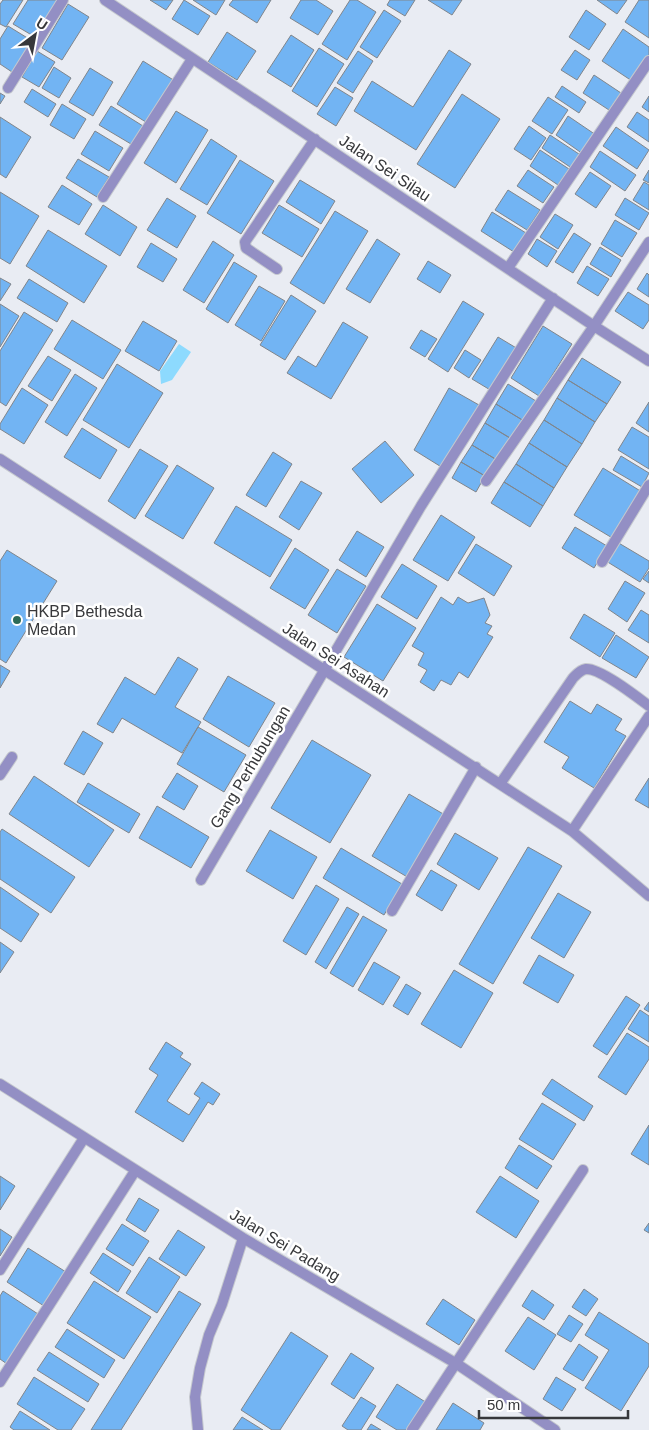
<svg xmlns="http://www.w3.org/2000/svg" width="649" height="1430" font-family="Arial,sans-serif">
<rect width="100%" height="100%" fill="#e9ecf3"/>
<!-- water -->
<path fill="#8ddafe" d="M179,344L191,352L172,380L161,384L160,371Z"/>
<!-- building -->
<path fill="#72b4f3" stroke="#80858b" d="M3,0H23L6,27L0,24V4Z
M28,0H57L35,37L13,24Z
M150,0H173L166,10Z
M184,0L210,16L198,35L172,19Z
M193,0H225L216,15Z
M233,0H271L257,23L229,5Z
M301,0H316L333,11L318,35L290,18Z
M350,0H357L376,12L347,60L322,44Z
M390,0H415L405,16L387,5Z
M428,0H462L452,15Z
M597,0H627L617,14Z
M639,0H649V38L625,22Z
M68,4L89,17L62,60L42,48Z
M384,10L401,21L377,58L360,47Z
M586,10L606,24L589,50L569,37Z
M8,26L34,42L15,74L0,64V39Z
M623,29L649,47V56L632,81L602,61Z
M227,32L256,51L237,80L208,62Z
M291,35L314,50L291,87L267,72Z
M319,48L344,64L317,107L292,91Z
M449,50L471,64L416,150L354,111L372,81L413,107Z
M575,50L590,60L577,80L561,70Z
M37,51L55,62L39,87L22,77Z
M358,51L373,61L353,93L337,83Z
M143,61L175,81L149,124L117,104Z
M54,67L71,78L59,98L42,88Z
M90,68L113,82L93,116L69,102Z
M594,75L621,93L609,110L583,93Z
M562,86L586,102L579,113L555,97Z
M335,87L353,98L336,126L317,114Z
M32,89L56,104L48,117L24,102Z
M0,93L5,96L0,104Z
M462,94L500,119L455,188L417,164Z
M649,96V112L642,107Z
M548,97L568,110L552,134L532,121Z
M62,104L86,119L74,139L50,125Z
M111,106L143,126L131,144L99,125Z
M176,111L208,130L176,183L144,163Z
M637,112L649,120V142L627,127Z
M568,116L596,135L583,154L556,135Z
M0,117L31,137L6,178L0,174Z
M529,126L546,138L531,160L514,149Z
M616,127L649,150L637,169L603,146Z
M95,131L123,148L109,171L81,154Z
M550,135L582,156L573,169L542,148Z
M211,139L237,156L207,205L180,189Z
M540,150L569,169L558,185L530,166Z
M600,151L636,175L625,191L590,167Z
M78,159L109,177L97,197L66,178Z
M240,160L274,181L241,234L207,213Z
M528,170L554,187L543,203L517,186Z
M649,170V183L643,180Z
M590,172L611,186L596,208L575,194Z
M300,180L335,201L321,224L286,202Z
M644,182L649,185V210L633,200Z
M62,185L92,204L79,225L48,207Z
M508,190L540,210L527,230L495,210Z
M0,192L39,216L10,264L0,258Z
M167,198L196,216L177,248L147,230Z
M625,198L649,213L639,230L615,215Z
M103,205L137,227L120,256L85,234Z
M279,205L319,229L302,257L262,233Z
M335,211L368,231L324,304L290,283Z
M492,212L526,233L514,252L481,231Z
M555,214L573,225L558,249L540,237Z
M615,220L637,233L622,257L601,244Z
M48,230L107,266L84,303L26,266Z
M574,233L591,244L573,273L555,262Z
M377,239L400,254L370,303L346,289Z
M537,239L557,251L547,267L528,254Z
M213,241L234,255L204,303L183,290Z
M151,243L177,259L163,282L137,267Z
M600,247L621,260L611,277L590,264Z
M428,261L451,275L440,293L417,279Z
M234,262L257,276L228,323L206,309Z
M587,266L609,279L598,296L577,283Z
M647,273L649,275V297L637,289Z
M0,278L11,284L0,301Z
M29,279L68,303L57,322L17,298Z
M259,286L285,301L261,341L235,325Z
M628,292L649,305V320L643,329L615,311Z
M291,295L316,311L285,360L260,345Z
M463,301L484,314L448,372L428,359Z
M0,304L19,316L0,347Z
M24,312L53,330L6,406L0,402V351Z
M72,320L121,350L103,379L54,349Z
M143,321L177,341L159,371L125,351Z
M343,322L368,337L331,399L287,373L298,356L316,367Z
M543,326L572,344L539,396L511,378Z
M421,330L437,339L425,357L410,348Z
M498,337L518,349L492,391L472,379Z
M465,350L481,360L469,378L454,368Z
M48,356L71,370L52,401L28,386Z
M582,358L621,382L607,404L568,380Z
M117,364L163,393L129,448L83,420Z
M75,374L97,388L67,436L45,422Z
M568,380L607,404L595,422L557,398Z
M508,384L536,401L524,421L496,404Z
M22,388L48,405L24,444L0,429V424Z
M449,388L479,405L443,468L414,450Z
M557,398L595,422L582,444L544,420Z
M649,402V432L636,423Z
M496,404L524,421L513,440L485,423Z
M544,420L582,444L567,467L529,443Z
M485,423L512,439L497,460L472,445Z
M632,427L649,437V469L618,450Z
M82,428L117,450L100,479L64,457Z
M385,441L414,475L381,503L352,469Z
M529,443L567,467L554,488L516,464Z
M472,445L497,460L487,477L461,462Z
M140,449L168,466L135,519L108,501Z
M273,452L292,464L266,507L246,495Z
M621,456L649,473L642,487L613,470Z
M461,462L485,476L476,492L452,478Z
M516,464L554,488L543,506L504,482Z
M177,465L214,488L183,539L145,516Z
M603,468L642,492L614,539L574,515Z
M301,481L322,493L299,530L279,517Z
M504,482L543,506L530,527L491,503Z
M236,506L292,540L270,577L214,543Z
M441,515L475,537L448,581L413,560Z
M575,527L607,546L594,568L562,548Z
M357,531L384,547L366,577L339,560Z
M617,542L649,561V568L640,582L606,561Z
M476,544L512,566L494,596L458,573Z
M295,548L329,570L305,609L270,588Z
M7,550L57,581L6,663L0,659V561Z
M402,564L437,586L417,619L381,597Z
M337,569L366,586L337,633L308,615Z
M649,571V583L643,579Z
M625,581L645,593L627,622L608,609Z
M441,597L453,605L458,597L468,603L484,598L490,615L485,623L492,626L487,634L493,637L468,678L459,672L451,685L441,680L434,691L420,682L427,670L418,665L424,653L412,646Z
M377,604L416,628L383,681L344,657Z
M641,610L649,615V643L628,630Z
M584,614L615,633L600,657L570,638Z
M616,635L649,657L636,678L602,658Z
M178,657L198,669L175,707L201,722L182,753L122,718L113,733L97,724L125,677L155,695Z
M0,665L10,671L0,688Z
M228,676L275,703L249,747L203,719Z
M570,701L591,714L597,704L622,719L615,730L626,736L594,788L562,768L569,757L544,742Z
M198,727L246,755L224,792L177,764Z
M83,731L103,743L84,775L64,764Z
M312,740L371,775L330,843L271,808Z
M177,773L198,786L184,810L162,797Z
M34,776L114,830L89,867L9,814Z
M649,778V808L635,800Z
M88,783L140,814L129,833L77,802Z
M409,794L445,815L409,878L372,856Z
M157,806L209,837L191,868L139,838Z
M2,829L75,877L51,913L0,879V832Z
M270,830L317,857L293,899L246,871Z
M455,833L498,858L479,890L437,864Z
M528,847L562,866L493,984L459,964Z
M341,848L402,884L384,915L323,878Z
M431,870L457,885L442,911L416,895Z
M316,885L339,899L306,955L283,941Z
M0,887L39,914L21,942L0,928Z
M558,893L591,912L564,958L531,938Z
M347,907L359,914L326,969L315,962Z
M363,916L387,930L353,987L330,973Z
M0,942L14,952L0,973Z
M539,955L574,975L558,1003L523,983Z
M374,962L400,977L383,1005L358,990Z
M454,970L493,993L461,1048L421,1024Z
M406,984L421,993L408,1015L393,1006Z
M626,996L640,1005L607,1055L593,1046Z
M649,1002V1012L644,1009Z
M640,1010L649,1016V1042L628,1029Z
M627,1033L649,1047V1059L626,1095L598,1077Z
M166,1042L183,1053L180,1057L191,1064L167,1101L189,1115L200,1098L194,1094L202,1082L220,1094L213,1105L208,1102L183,1142L135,1112L158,1075L149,1069Z
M552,1079L593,1106L584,1121L542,1094Z
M542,1103L576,1124L553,1160L519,1139Z
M649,1125V1165L631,1154Z
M519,1145L552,1166L537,1189L505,1168Z
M0,1176L15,1186L0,1210Z
M500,1176L539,1201L516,1238L476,1212Z
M139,1198L159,1210L145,1232L126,1220Z
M649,1223V1233L644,1230Z
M122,1224L149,1241L133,1266L106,1249Z
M0,1229L12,1237L0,1256Z
M178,1230L205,1247L186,1276L159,1259Z
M28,1248L66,1272L44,1306L7,1282Z
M103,1253L131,1271L118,1292L90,1273Z
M149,1257L180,1277L157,1313L126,1293Z
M94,1281L151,1317L124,1359L67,1323Z
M584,1289L598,1299L586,1316L572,1307Z
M532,1290L554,1305L544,1320L522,1306Z
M3,1291L38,1314L7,1364L0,1359V1296Z
M179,1291L201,1304L121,1430H91Z
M443,1299L475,1320L459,1345L426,1324Z
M599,1312L649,1344V1366L621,1411L585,1388L609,1350L585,1335Z
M569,1315L583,1324L571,1342L557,1334Z
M528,1317L556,1335L534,1370L505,1351Z
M67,1329L115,1360L104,1378L55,1347Z
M291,1332L328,1356L280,1430H272L241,1410Z
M579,1344L598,1357L583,1381L563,1369Z
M49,1352L99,1384L88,1402L37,1370Z
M351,1353L374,1368L354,1399L331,1384Z
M34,1377L85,1409L71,1430H58L17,1404Z
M556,1377L576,1389L562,1411L543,1399Z
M397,1384L427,1403L410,1430H397L376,1417Z
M361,1397L376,1406L361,1430H348L342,1426Z
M453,1403L484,1423L480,1430H436Z
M20,1411L50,1430H14L10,1427Z
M242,1417L263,1430H233Z
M371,1424L381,1430H367Z"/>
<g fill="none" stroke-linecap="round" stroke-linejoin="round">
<defs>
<path id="street" d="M105,0L594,326L649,361
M8,88L63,0
M103,197L192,59
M508,268L649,61
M277,269L246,248L245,242L315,139
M0,459L572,831L649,896
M486,481L594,326L649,242
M602,562L649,485
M0,775L12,757
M500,784L573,678C577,674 580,670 586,669C600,668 637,697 649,706
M572,831L649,716
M201,880L421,506L553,298
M392,911L476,767
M0,1084L243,1238L457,1364L555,1430
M0,1270L84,1138
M0,1382L135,1171
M198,1430L195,1397L200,1368L209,1335L222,1304L243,1238
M412,1430L583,1170"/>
</defs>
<!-- street casing -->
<use href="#street" stroke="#c5c8ce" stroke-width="12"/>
<!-- street -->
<use href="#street" stroke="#938fc4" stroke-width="10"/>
</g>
<!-- markers -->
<circle fill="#2c6a57" stroke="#fff" stroke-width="2" cx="17" cy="620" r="5"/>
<g text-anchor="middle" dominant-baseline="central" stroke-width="5" stroke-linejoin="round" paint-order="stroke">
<!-- street labels -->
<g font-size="16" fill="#37383b" stroke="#fff">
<text transform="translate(385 168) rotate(34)">Jalan Sei Silau</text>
<text transform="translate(336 660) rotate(33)">Jalan Sei Asahan</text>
<text transform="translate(250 767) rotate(-59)">Gang Perhubungan</text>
<text transform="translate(285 1245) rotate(31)">Jalan Sei Padang</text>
</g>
<!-- poi labels -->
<g font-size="16" fill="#37383b" stroke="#fff" text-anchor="start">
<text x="27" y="611">HKBP Bethesda<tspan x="27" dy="18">Medan</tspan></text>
</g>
</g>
<!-- north arrow -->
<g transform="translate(35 35) rotate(32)" stroke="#ffffff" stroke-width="4" paint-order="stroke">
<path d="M0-4L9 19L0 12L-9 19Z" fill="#37383b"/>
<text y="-8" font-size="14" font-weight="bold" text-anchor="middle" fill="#37383b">U</text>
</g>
<!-- scale -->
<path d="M479 1410v8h149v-8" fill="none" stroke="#37383b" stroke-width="2.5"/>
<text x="487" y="1410" font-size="15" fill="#37383b" stroke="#ffffff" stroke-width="4" paint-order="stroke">50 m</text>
</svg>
